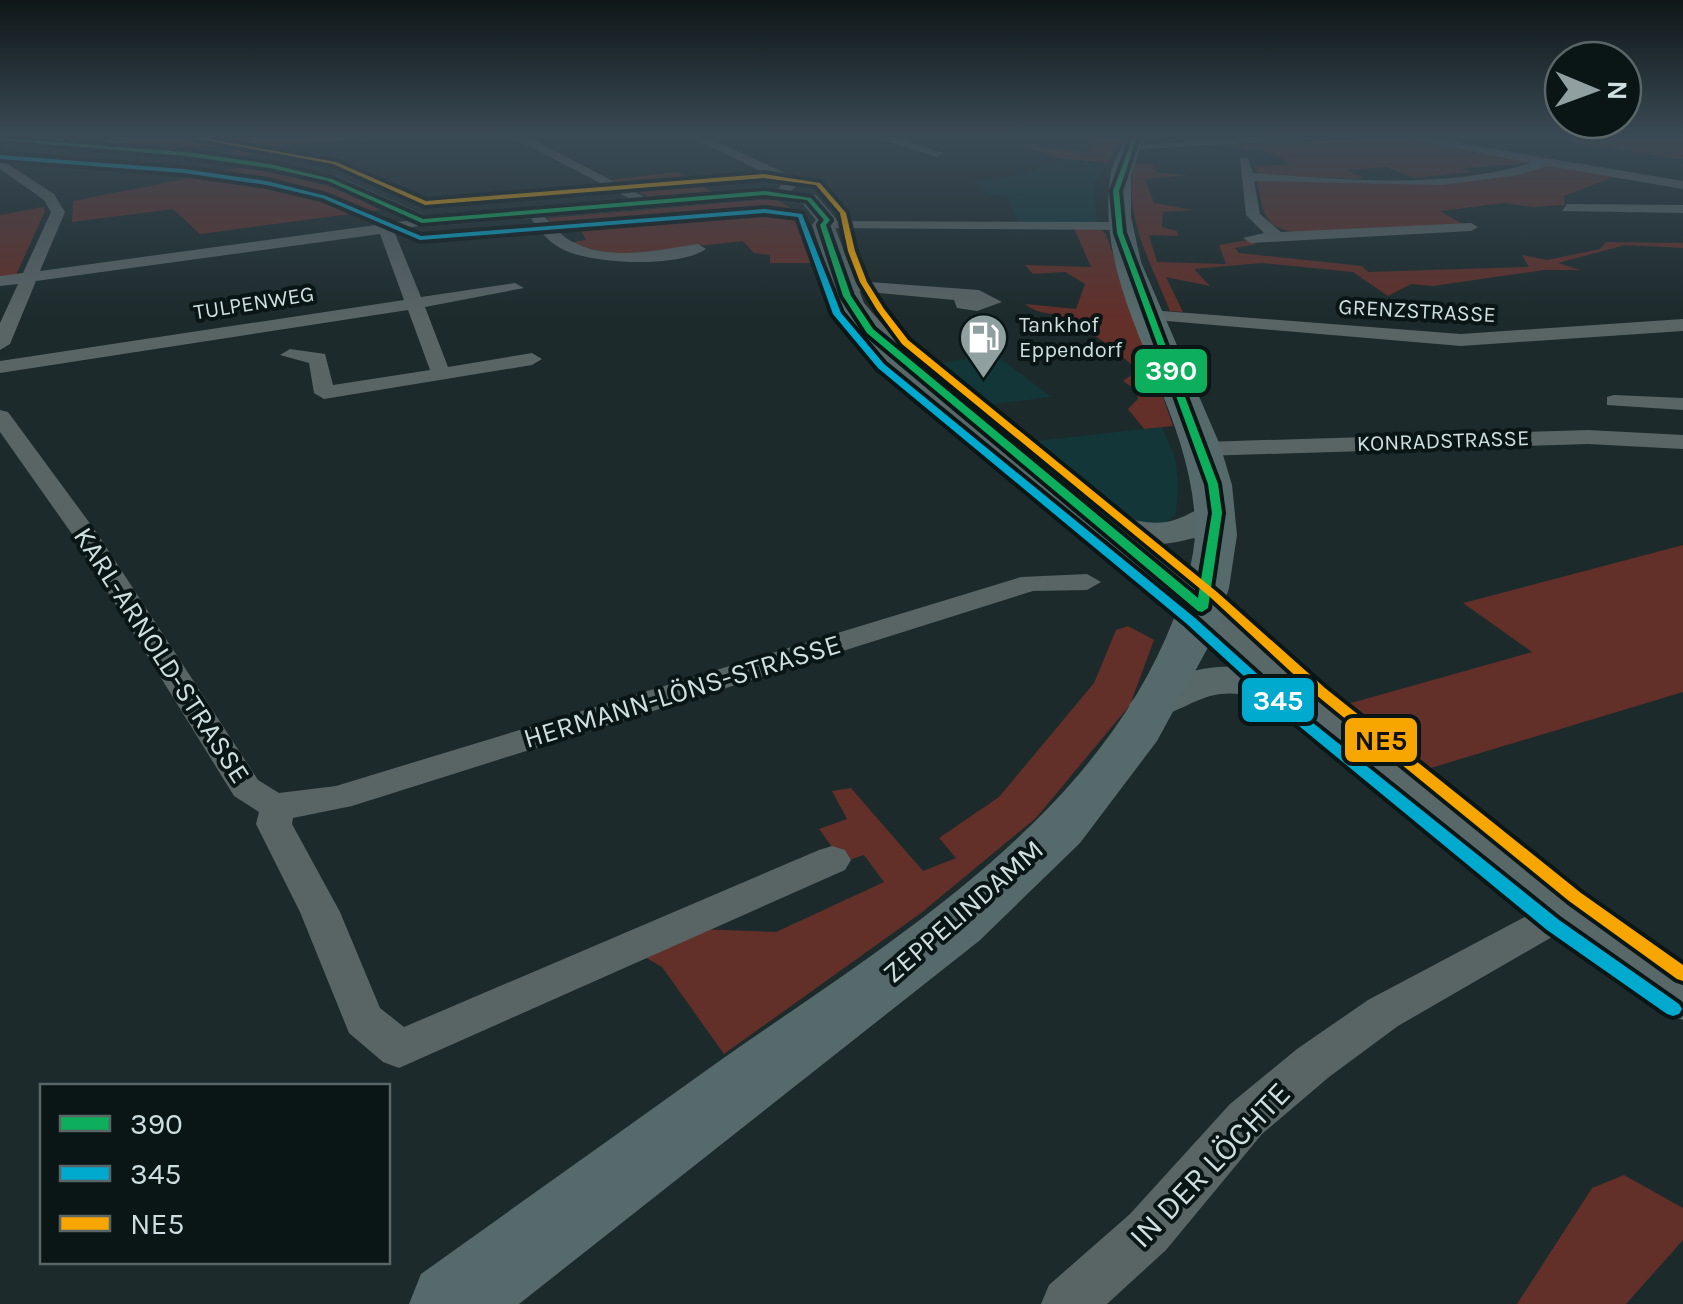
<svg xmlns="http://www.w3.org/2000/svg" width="1683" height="1304" font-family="Karla,sans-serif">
<rect width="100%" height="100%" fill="#1c2a2b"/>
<!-- built -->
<path fill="#133638" d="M1002,137H1097L1087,152L1033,147Z
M1065,159L1107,163L1093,186L1097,222H1019L1006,195L989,196L973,182L1018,175Z
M995,354L1051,397L985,405L935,364Z
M1162,427L1175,457L1178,484L1176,514L1164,524L1131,523L1028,442Z"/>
<!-- green -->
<path fill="#622f29" d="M136,137H397L293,144L242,157L225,155L240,149C198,144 158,147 115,143Z
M1097,137H1125L1107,163L1065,159L1021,146L1087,152Z
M1389,137L1533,163L1463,168L1470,172L1414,178L1386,167L1347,170L1365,179L1259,175L1254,166L1290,165L1273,153L1228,146Z
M1542,137H1683V158L1680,159Z
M1556,163L1619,175L1564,196L1565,205L1532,207L1504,203L1440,211L1464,225L1300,232C1263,230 1263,212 1257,180L1439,184L1490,179Z
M1134,164H1155L1152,168L1158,173L1189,175L1145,179L1154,203L1194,210L1163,212L1162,227L1177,231L1178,236L1149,235L1157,262L1226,264L1219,245L1248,240L1257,244L1235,248L1239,253L1362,266L1368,272L1529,267L1522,255L1547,260L1600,249L1606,242L1683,243V248L1625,245L1558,263L1580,270H1544L1433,286L1411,284L1388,296L1353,272L1262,263L1194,269L1210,286L1166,277L1183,312L1170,311C1151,263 1123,216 1134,164Z
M249,166L336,188L380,210L200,234L173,209L72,222L73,201Z
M677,172L712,192L650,197L612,180Z
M770,199C801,204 809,236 821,263H770V255L754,253L743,241L616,255L567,243L586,240L579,226L556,229L548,218Z
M43,207L45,211L16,275L0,277V215Z
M1074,228H1099L1106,234L1173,426L1144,429L1128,409L1138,399L1136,390L1123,381L1138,370C1123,357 1078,319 1061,316C1045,312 1039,314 1025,304L1076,309L1085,284L1065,272L1033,274L1025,265L1091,267Z
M1683,545V692L1424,770L1344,705L1532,652L1463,603Z
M1128,626L1154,640L1130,705L1036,818L921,913L724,1054L662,967L638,953L700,929L776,932L884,882L864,855L843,862L819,829L847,819L832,791L851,788L923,871L956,858L939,838L999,797L1094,683L1116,630Z
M1624,1175L1683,1208V1240L1626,1304H1517L1592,1188Z"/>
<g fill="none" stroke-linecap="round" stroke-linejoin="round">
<!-- street -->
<path fill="#596465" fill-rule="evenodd" d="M115,137H134L97,150L91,146Z
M512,137H527L656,203L644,206Z
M691,137H706L794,177L797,186L783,197H773L783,182Z
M875,137H894L943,153L937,157Z
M1256,137H1343L1129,150L1123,146Z
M1396,137H1422L1683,181V189L1548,166L1518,175L1443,185L1254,181L1260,214L1281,232L1471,223L1478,227L1471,231L1251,243L1243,238L1264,233L1246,215L1240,158H1248L1253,173C1343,179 1443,190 1531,163Z
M0,159L54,194L65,212L40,271L427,218V224L394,231L421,297L515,283L524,288L425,307L448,367L532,353L542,359L532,365L324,399L314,393L309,363L280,355L290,349L325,354L333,385L430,370L408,310L0,373V361L404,300L380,234L36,281L10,344L0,350V323L18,284L0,286V276L23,273L51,212L44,200L0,169Z
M1567,204L1683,205V213L1562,211Z
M535,210C549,217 556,233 571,241C608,262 658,250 698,244L706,249C679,268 590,265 560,248C546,240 537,227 528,214Z
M823,221L1118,222L1125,226L1118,230L818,228L816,225Z
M842,280L979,290L1002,302L977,311L957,308L954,300L836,289L833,285Z
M1150,310L1461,334L1683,319V331L1461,346L1144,319V311Z
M1614,395L1683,398V410L1607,405V397Z
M0,410L8,412L97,533L258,780L279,793L336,786L1021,577L1087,574L1101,582L1087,590L1033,591L352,806L293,818L292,824L340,912L380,1008L404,1027L819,850L832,846L845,850L851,860L845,870L399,1068L383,1062L349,1033L300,912L256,824L259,812L234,796L72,534L0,432Z
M1588,430L1683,435V449L1588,444L1203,456L1192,449L1203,442Z
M1564,896L1578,900L1584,911L1578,922L1398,1026L1329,1077L1262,1134L1166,1250L1107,1304H1041L1049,1285L1130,1214L1230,1104L1297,1049L1368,1000Z"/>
<!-- secondary -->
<path fill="#586767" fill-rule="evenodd" d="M0,137L186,149L270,161L337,176L425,215L765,187L816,195L837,220L834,225L864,303L903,348L1108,513C1128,518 1145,525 1166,522C1190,518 1205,499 1230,505L1235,513C1218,537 1175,544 1148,545L1325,694L1584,896L1683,963V1020L1662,1012L1544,926L1285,707C1263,701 1245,691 1221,694C1190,697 1169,724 1136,715L1129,705C1149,676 1209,664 1242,667L883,360L839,305L812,225L816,220L803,204L765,199L422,227L324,184L270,171L186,159L0,144Z"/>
<!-- primary -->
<path fill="#576a6b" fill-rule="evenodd" d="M1126,137H1144L1131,175V217L1141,262L1220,445L1232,485L1237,535L1229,588L1212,640L1157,741L1080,843L979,941L519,1304H409L421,1274C520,1203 619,1133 718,1062C887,943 1096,821 1174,618C1184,591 1195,559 1195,530C1195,407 1094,303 1110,179C1111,165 1120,150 1126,137Z"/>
<defs>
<path id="bus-1" d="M1133,137H1137L1119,191L1123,233L1218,484L1222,513L1208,608L1202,612L1198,611L867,333L843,296L820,225L824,220L807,200L765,195L422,223L328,181L270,168L186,156L0,140V138L186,152L270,164L332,179L423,219L765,191L811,198L830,220L826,225L851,296L873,329L1198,598L1212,513L1208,484L1117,233L1113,191Z"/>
<path id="bus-2" d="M0,155L184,169L267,181L326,196L421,236L765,209L802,214L841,313L884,364L1195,618L1303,715L1559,920L1679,1004L1682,1009L1679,1014L1673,1016L1667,1014L1547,930L1293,721L1187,624L878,368L833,314L798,217L765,213L420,240L322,198L267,185L184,173L0,159Z"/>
<path id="bus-3" d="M188,137H198L336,162L426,201L764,174L820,183L846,213L855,251L867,282L884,309L908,340L1217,592L1325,688L1581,893L1683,965V981L1677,979L1569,901L1315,694L1209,596L902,344L877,310L860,282L848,251L840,213L816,185L764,178L425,205L333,164Z"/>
</defs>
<!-- bus-1 casing -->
<use href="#bus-1" stroke="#0a1516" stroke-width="8"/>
<!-- bus-2 casing -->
<use href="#bus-2" stroke="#0a1516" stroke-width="8"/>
<!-- bus-3 casing -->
<use href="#bus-3" stroke="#0a1516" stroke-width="8"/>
<!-- bus-1 -->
<use href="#bus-1" fill="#0daf5c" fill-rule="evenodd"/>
<!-- bus-2 -->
<use href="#bus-2" fill="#00a9ce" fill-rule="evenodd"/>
<!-- bus-3 -->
<use href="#bus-3" fill="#f7a600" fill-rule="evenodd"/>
</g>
<!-- sky -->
<linearGradient id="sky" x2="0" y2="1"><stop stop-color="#0f1718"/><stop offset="0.43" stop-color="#3a4a55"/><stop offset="1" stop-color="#3a4a55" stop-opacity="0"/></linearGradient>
<rect width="1683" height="319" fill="url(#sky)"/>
<!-- icons -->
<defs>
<symbol id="fuel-pin" viewBox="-11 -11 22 30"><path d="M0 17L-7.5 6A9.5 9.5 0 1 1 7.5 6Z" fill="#909fa0" stroke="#0a1516"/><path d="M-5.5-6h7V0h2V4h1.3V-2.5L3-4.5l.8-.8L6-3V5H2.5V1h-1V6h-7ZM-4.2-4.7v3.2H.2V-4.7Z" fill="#fff"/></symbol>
</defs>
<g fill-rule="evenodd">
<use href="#fuel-pin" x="956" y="310" width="55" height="75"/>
</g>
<g text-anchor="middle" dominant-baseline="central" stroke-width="8" stroke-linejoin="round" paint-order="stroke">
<!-- far-street labels -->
<g font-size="22" fill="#cfdedf" stroke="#0a1516">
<text transform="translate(254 303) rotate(-9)">TULPENWEG</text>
<text transform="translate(1417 311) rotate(3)">GRENZSTRASSE</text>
<text transform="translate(1443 441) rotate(-2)">KONRADSTRASSE</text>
</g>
<!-- far-poi labels -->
<g font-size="22" fill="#cfdedf" stroke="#0a1516" text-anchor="start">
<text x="1019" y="325">Tankhof<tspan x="1019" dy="25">Eppendorf</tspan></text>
</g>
<!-- street labels -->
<g font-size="28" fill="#cfdedf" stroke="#0a1516">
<text transform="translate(162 655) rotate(57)">KARL-ARNOLD-STRASSE</text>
<text transform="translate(682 691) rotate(-17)">HERMANN-LÖNS-STRASSE</text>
<text transform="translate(963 911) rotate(-41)">ZEPPELINDAMM</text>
</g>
<!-- near-street labels -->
<g font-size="32" fill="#cfdedf" stroke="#0a1516">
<text transform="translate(1210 1165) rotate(-46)">IN DER LÖCHTE</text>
</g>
</g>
<g stroke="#0a1516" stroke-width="4">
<rect x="1133" y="347" width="76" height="48" rx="10" fill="#0daf5c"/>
<rect x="1240" y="676" width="76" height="48" rx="10" fill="#00a9ce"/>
<rect x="1343" y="716" width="76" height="48" rx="10" fill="#f7a600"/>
</g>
<g font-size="28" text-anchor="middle" font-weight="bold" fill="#fff">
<text x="1171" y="380">390</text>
<text x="1278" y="710">345</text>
</g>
<g font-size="28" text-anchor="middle" font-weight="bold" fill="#111">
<text x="1381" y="750">NE5</text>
</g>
<!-- legend -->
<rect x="40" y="1084" width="350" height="180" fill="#0a1516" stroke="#596566" stroke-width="2.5"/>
<rect x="60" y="1116" width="50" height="15" fill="#0daf5c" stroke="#596566" stroke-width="2.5"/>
<text x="130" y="1134" font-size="30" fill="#cfdedf">390</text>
<rect x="60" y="1166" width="50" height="15" fill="#00a9ce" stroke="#596566" stroke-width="2.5"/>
<text x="130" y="1184" font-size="30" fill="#cfdedf">345</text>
<rect x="60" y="1216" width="50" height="15" fill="#f7a600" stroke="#596566" stroke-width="2.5"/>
<text x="130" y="1234" font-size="30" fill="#cfdedf">NE5</text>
<!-- north arrow -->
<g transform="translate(1593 90) rotate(91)"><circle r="48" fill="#0a1516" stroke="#596566" stroke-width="2.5"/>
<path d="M0-8L18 38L0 25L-18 38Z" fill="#909fa0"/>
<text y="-15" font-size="28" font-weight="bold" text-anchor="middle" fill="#cfdedf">N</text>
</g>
</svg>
